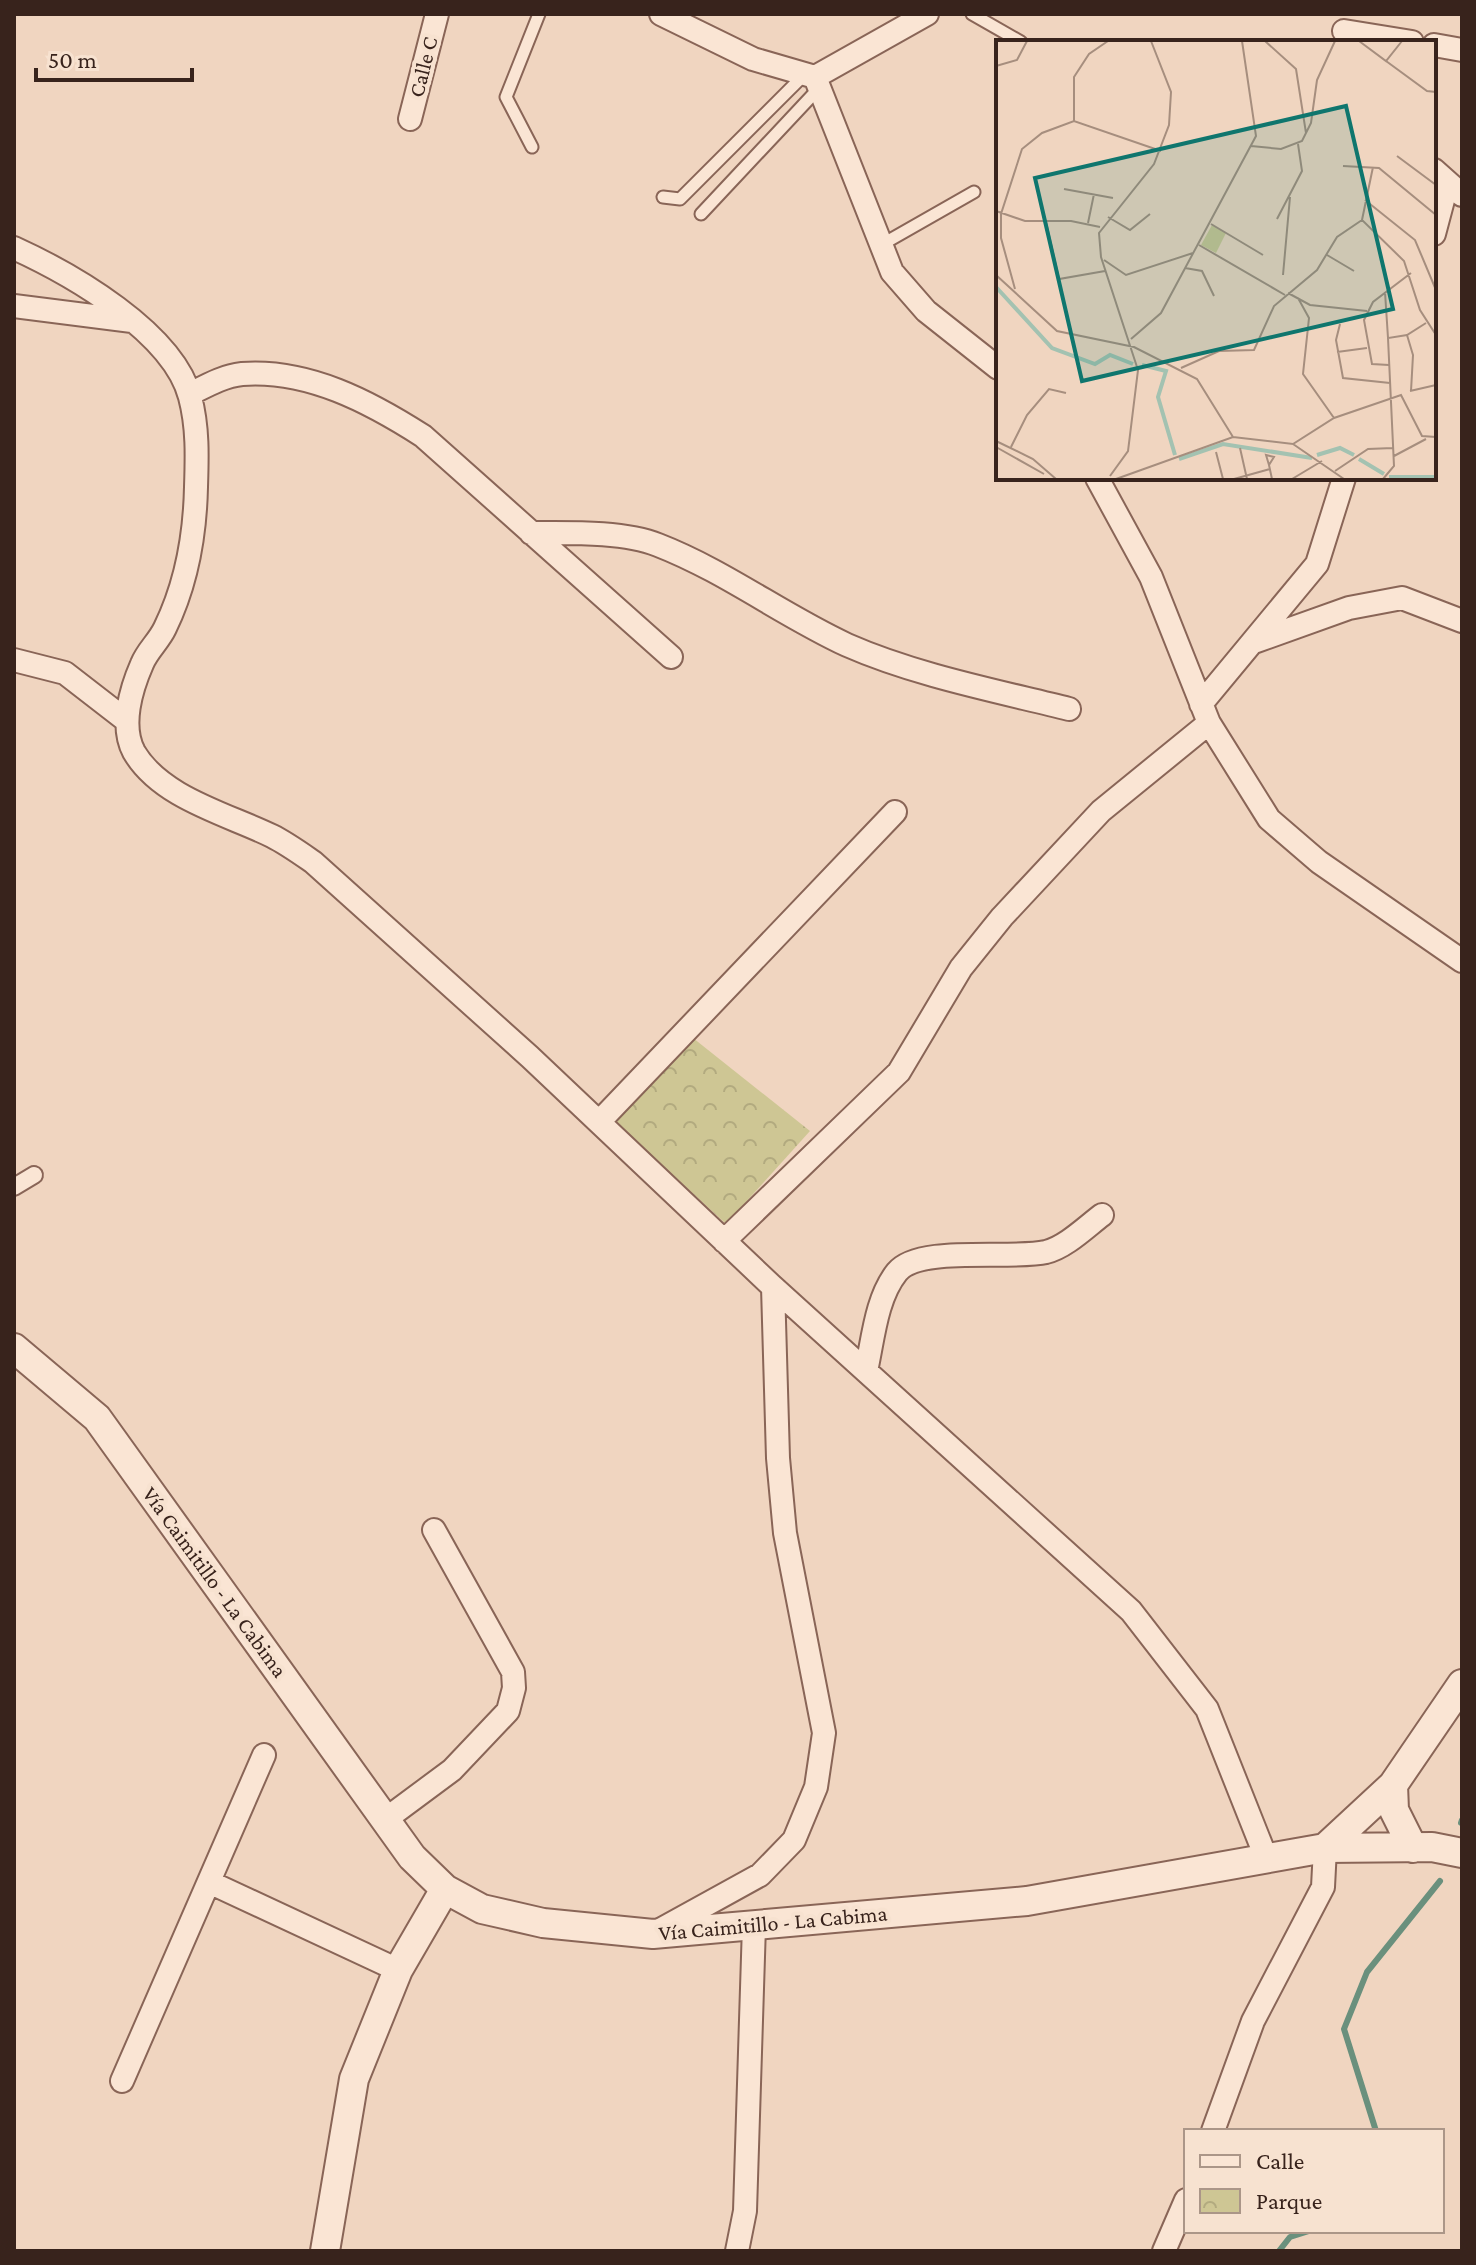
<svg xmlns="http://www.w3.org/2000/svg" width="1476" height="2265" font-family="'Crimson Pro',serif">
<defs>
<pattern id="park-crowns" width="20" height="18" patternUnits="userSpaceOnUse" patternTransform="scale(2)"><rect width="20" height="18" fill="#cec694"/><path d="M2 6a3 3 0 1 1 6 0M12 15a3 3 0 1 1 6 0" fill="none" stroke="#b2aa7f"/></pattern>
</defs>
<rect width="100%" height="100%" fill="#f0d5c0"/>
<!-- park -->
<path fill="url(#park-crowns)" d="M688,1034L810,1131L726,1224L611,1118Z"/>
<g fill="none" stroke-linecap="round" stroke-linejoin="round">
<!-- stream -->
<path stroke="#6a907d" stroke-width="6" d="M1461,1823L1462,1820
M1376,2131L1344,2029L1367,1972L1440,1881
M1279,2251L1290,2237L1309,2231"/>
<defs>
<path id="service" d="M972,14L1021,42
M532,147L506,97L539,14
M663,197L680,199L806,73
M701,214L821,86
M881,245L974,192"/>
<path id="pedestrian" d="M14,1187L34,1175"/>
<path id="minor" d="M661,14L753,59L815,77L892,272L926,311L998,368
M1344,31L1412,42
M1434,45L1462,50
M815,77L927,14
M410,119L437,14
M1434,170L1462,195
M1434,234L1447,185
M14,248C71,274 173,332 190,397C198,427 197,457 196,487C195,535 186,585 165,628C159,641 147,651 142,664C131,689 120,726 134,752C161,798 227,814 272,836C286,843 300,853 313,862L530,1057L773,1287L1131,1611L1207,1709L1267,1860
M14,306L132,321
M190,394C206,386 223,376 242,374C308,369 370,402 423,436L671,657
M1097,478L1151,577L1209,723L1269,819L1319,862L1462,961
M531,533C568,533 624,531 658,545C725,571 782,615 847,645C915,675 997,691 1069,709
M1254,642L1349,608L1402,598L1462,621
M14,660L65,673L127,721
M1201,704L1317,564L1344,478
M599,1122L895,812
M724,1241L899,1072L961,968L1002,917L1101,811L1209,723
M866,1371C873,1340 876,1298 897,1272C919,1245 1010,1260 1046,1252C1066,1247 1086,1227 1102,1215
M386,1819L452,1770L508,1711L514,1688L513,1672L434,1530
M209,1882L398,1970
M662,1929L760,1875L794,1840L816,1787L824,1733L785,1533L778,1458L773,1287
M122,2081L264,1755
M1213,2131L1253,2021L1323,1887L1325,1848
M737,2251L745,2211L754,1925
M1164,2251L1186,2200"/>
<path id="tertiary" d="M14,1348L97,1418L412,1857L445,1889L482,1909L543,1923L653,1934L1027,1901L1325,1848L1432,1847L1462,1853
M1393,1785L1394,1810L1413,1848
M1325,1848L1393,1785L1462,1684
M325,2251L354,2079L398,1970L445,1889"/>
</defs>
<!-- service casing -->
<use href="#service" stroke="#896557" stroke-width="15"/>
<!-- pedestrian casing -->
<use href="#pedestrian" stroke="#896557" stroke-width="20"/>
<!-- minor casing -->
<use href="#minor" stroke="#896557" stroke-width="26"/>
<!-- tertiary casing -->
<use href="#tertiary" stroke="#896557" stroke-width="32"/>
<!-- service -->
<use href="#service" stroke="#fae5d4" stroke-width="11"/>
<!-- pedestrian -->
<use href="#pedestrian" stroke="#fae5d4" stroke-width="16"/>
<!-- minor -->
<use href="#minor" stroke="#fae5d4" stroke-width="22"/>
<!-- tertiary -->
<use href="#tertiary" stroke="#fae5d4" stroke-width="28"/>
</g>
<g text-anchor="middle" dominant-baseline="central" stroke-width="8" stroke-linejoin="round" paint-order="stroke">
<!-- street labels -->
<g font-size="22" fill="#38231c" stroke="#f7e2d0">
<text transform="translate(423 67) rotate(-76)">Calle C</text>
<text transform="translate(215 1582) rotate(54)">Vía Caimitillo - La Cabima</text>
<text transform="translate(773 1923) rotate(-5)">Vía Caimitillo - La Cabima</text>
</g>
</g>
<!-- overview -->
<g transform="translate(996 40)">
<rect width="440" height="440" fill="#f0d5c0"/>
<path d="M216,185L230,193L220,213L205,205Z" fill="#cec694"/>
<path fill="none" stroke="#a3c2b1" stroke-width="4" d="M0,247L56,308L99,324L114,315L137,324M146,325L170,331L162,357L179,415M321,415L344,408L358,415M183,419L227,404L316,418M363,419L388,434M393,437H440"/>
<path fill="none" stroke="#a68e7e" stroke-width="2" d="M269,1L300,29L310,93M363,1L390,21L406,1M390,21L431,51L440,52M0,26L21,20L31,1M78,81V37L93,14L112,1M255,106L285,109L306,101L315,83L321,40L339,1M401,116L440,145M347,126L383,128L440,175M377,127L366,180L408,221L424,270L440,295M68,149L117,158M369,160L419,200L440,250M0,171L29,181H75L104,187M112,177L134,190L154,174M281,179L306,131L302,104M50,182L63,239L109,231M92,183L98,154M215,184L267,215M203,205L289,255M331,215L358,231M108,220L130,235L197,213M189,228L206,231L218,256M0,235L61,291L138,307L201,339L237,397M287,235L294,157M19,249L5,198V174L26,109L46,93L78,81L165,111M389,252L392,298M292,253L314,265L371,271M302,258L313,278L307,334L338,378M344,284L340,300L347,338L394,343M411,295L417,315L415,351M135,299L165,273L260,96L246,1M341,312L371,308M393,325L376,324L368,280L377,262L415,233M185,328L223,311L258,310L278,266L321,230L341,197L366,180M414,351L440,345M0,401L37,419L60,439M297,404L348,439M0,407L48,434M15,407L31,375L53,349L70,353M244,408L251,439M220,412L227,439M398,416L430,399M273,425L278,417L270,415L273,425L276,439M339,431L372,409L397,408M114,436L132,411L142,330L105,217L103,193L158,124L173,85L175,52L155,1M120,439L237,397L297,404L338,378L405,355L426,396L440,397M238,439L274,429M296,439L326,421M387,439L398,426L392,298L411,295L430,283"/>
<path fill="#0f766e" fill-opacity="0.15" stroke="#0f766e" stroke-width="4" d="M350,66L397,269L86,341L39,138Z"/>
<rect width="440" height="440" fill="none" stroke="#38231c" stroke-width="4"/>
</g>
<!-- border -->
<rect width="1476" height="2265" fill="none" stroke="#38231c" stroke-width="32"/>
<!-- legend -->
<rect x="1184" y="2129" width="260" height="104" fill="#f7e2d0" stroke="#ab9688" stroke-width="2"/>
<rect x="1200" y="2155" width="40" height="12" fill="#fae5d4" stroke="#ab9688" stroke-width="2"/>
<text x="1256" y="2169" font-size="24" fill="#38231c">Calle</text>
<rect x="1200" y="2189" width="40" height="24" fill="url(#park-crowns)" stroke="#ab9688" stroke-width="2"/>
<text x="1256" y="2209" font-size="24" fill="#38231c">Parque</text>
<!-- scale -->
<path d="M36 68v12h156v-12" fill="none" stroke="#38231c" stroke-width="4"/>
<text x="48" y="68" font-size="24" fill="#38231c" stroke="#f7e2d0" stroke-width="6" paint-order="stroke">50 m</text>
</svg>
